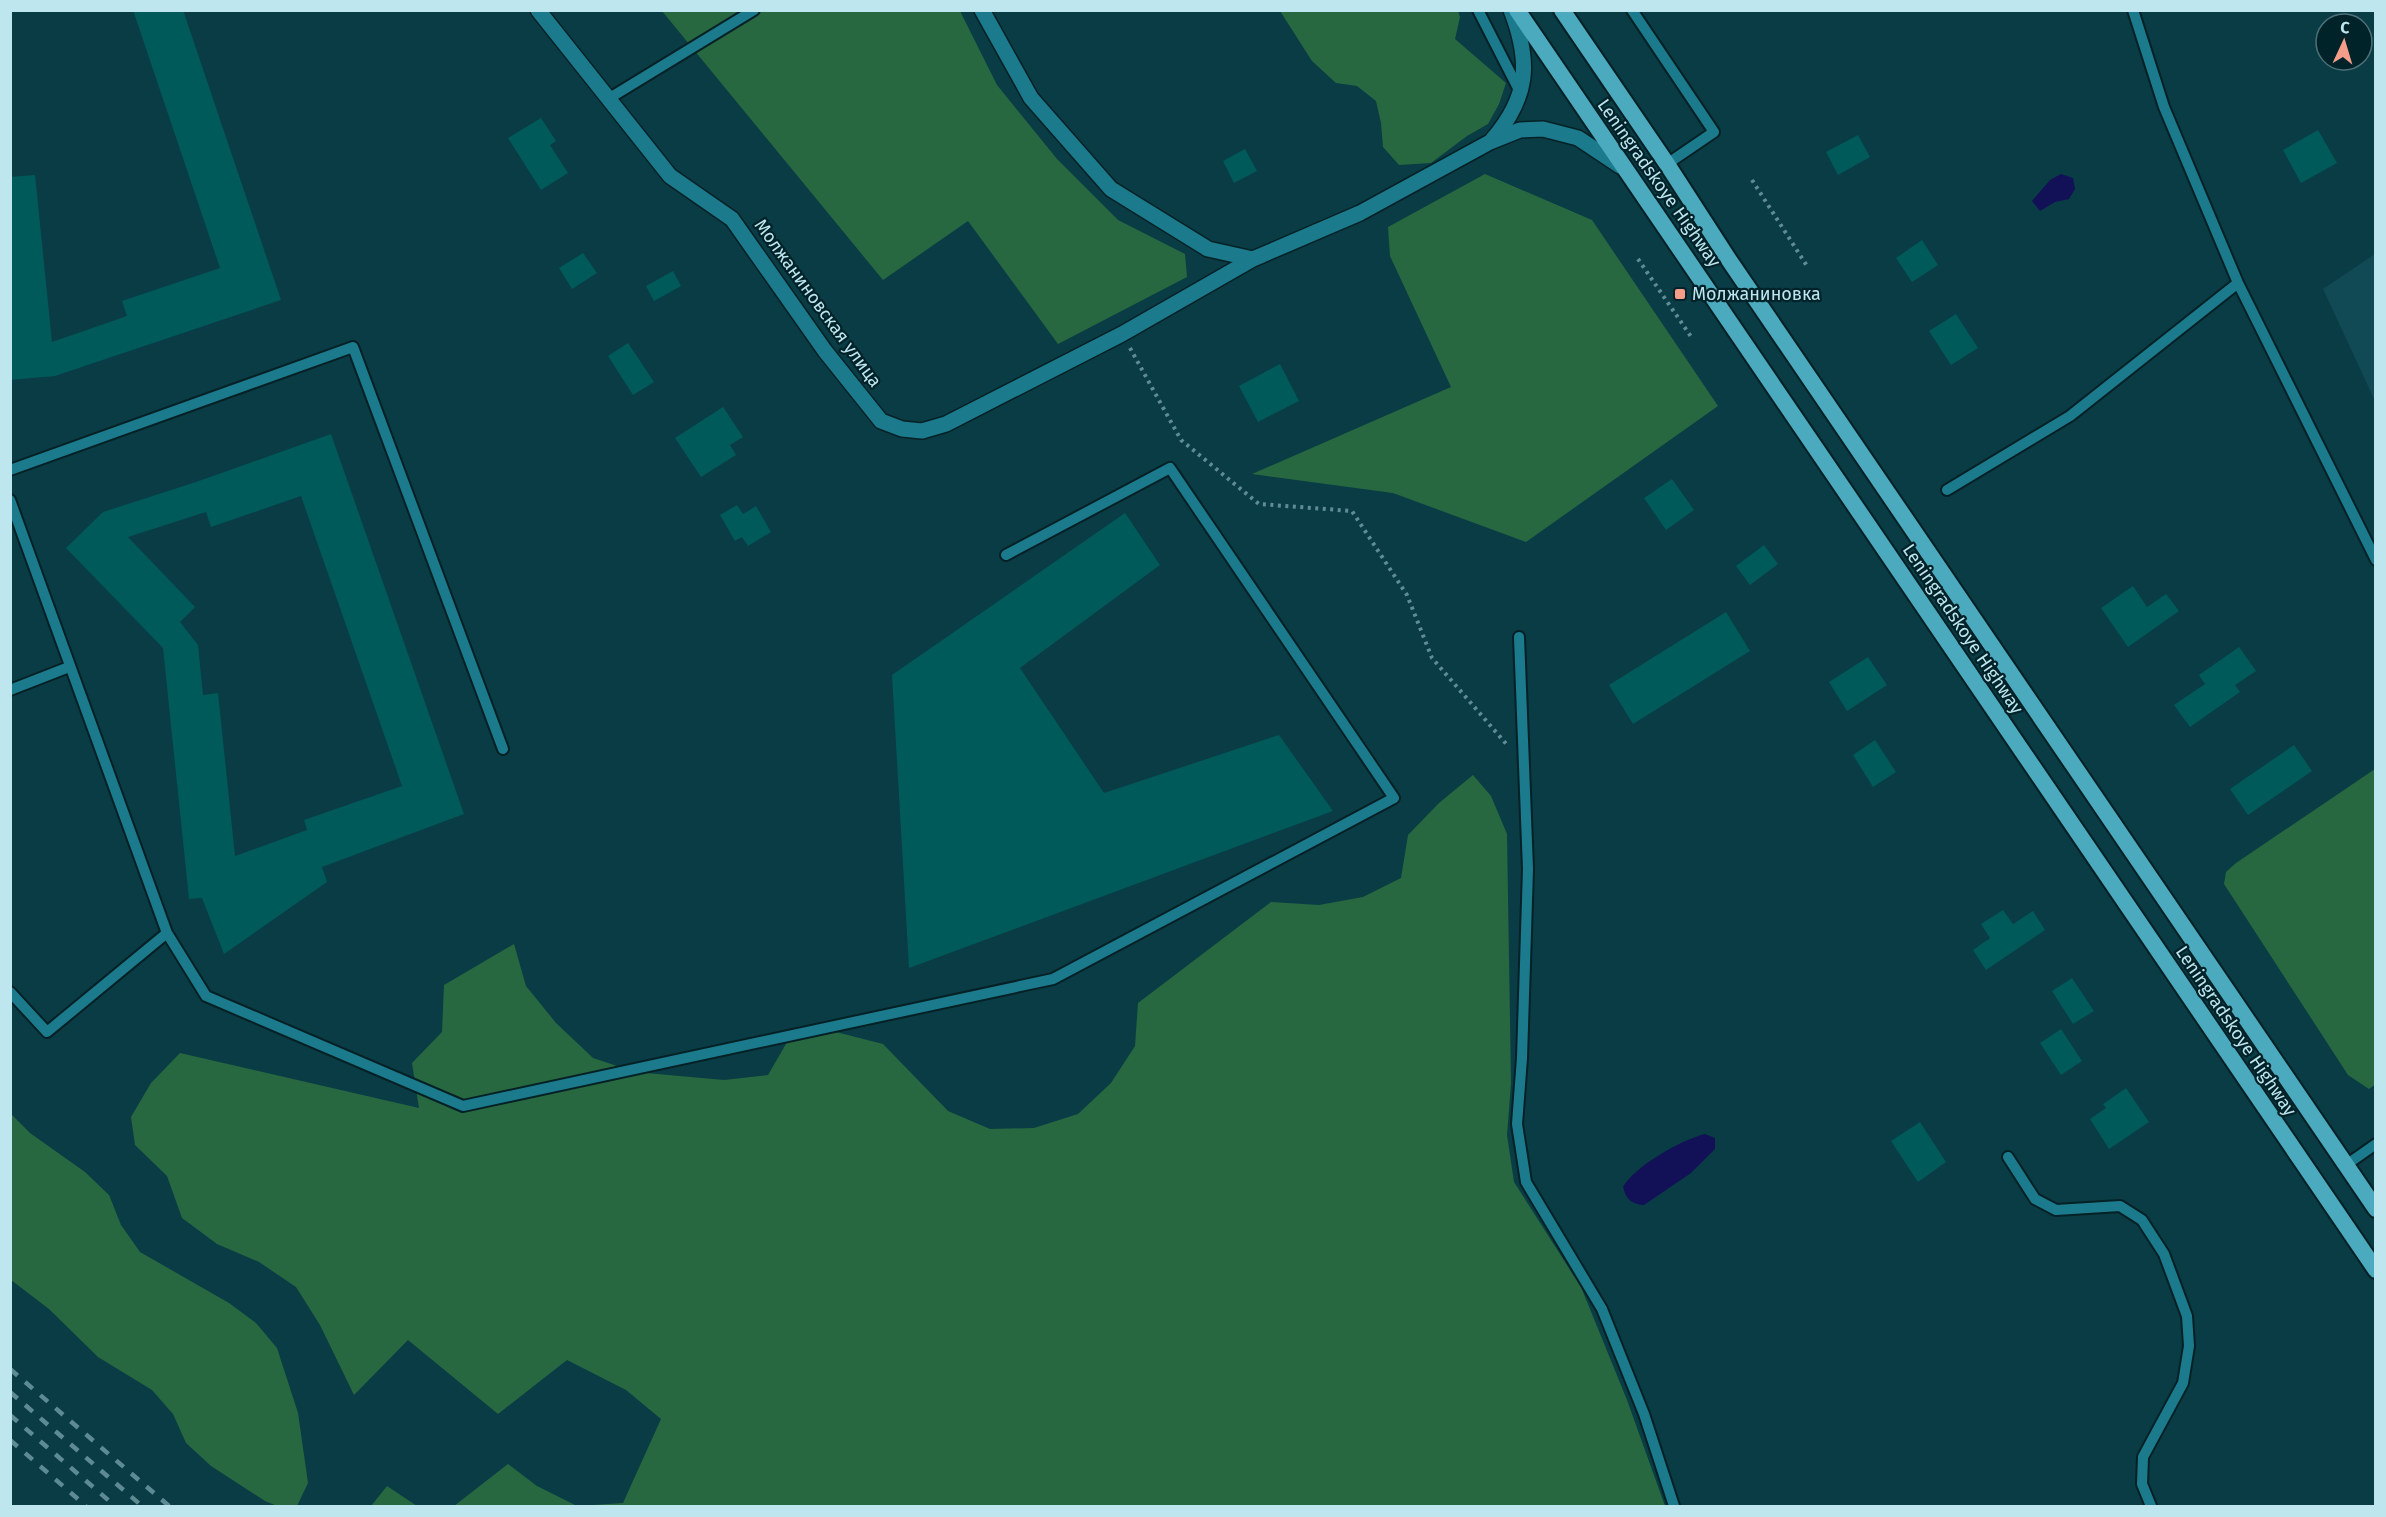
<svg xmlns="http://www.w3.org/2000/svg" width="2386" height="1517" font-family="'Fira Sans',sans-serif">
<rect width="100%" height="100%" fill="#0a3c45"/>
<!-- built -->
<path fill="#114954" d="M2375,254V401L2323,289Z"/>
<!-- green -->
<path fill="#276840" d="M662,11H960L997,85L1057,159L1118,220L1185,254L1187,277L1058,344L968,221L883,280Z
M1280,11H1458L1460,17L1455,39L1506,83L1499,104L1488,124L1467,136L1431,163L1399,165L1383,147L1381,123L1376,101L1357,86L1336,83L1312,61Z
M1485,174L1592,220L1718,406L1526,542L1393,493L1252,474L1451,387L1390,256L1388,227Z
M2375,769L2376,1084L2369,1089L2348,1075L2224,884L2226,872L2236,863Z
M1473,775L1491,796L1507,834L1511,1083L1507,1135L1514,1182L1581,1287L1627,1400L1665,1506H454L508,1464L537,1486L577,1506L623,1503L661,1419L626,1390L567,1360L498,1414L408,1340L354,1395L320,1325L296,1287L259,1262L217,1244L182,1218L167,1176L135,1145L131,1117L151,1083L180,1053L419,1108L412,1063L442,1032L444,985L514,944L526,986L556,1023L593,1058L635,1072L724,1080L768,1075L790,1037L836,1032L883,1044L948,1111L990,1129L1034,1128L1078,1114L1111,1083L1135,1046L1138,1003L1271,902L1319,905L1363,897L1401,878L1408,835L1439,803Z
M10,1113L30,1133L85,1172L109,1195L121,1225L140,1252L229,1303L256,1323L277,1348L298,1413L308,1483L297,1506H277L265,1501L211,1466L186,1443L173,1414L152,1390L98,1357L49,1309L11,1280Z
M387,1486L417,1506H371Z"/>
<!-- water -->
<path fill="#121057" d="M2061,174L2073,178L2075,189L2069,199L2055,202L2040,211L2032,201L2050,180Z
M1705,1134L1715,1138V1149L1691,1173L1644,1205C1631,1204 1626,1199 1623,1187C1635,1166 1681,1140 1705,1134Z"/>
<!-- building -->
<path fill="#005a59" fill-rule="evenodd" d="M133,10H183L281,300L55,376L10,380V177L35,175L52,342L127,316L122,301L220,268Z
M541,118L556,141L550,145L568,173L541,190L508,138Z
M2318,130L2337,163L2301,183L2283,150Z
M1858,135L1870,157L1838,175L1826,152Z
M1245,149L1257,171L1234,183L1223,161Z
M1922,240L1938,265L1912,282L1896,258Z
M583,253L597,273L572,289L559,268Z
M673,271L681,286L654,301L646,286Z
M1956,314L1978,348L1951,365L1929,331Z
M628,343L654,382L633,395L608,356Z
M1280,364L1299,401L1258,422L1239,386Z
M723,407L743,437L730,445L736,455L701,477L675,438Z
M331,434L464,814L322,867L327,882L224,954L202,898L189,899L163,648L66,548L103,512L196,482ZM301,496L402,786L304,820L307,830L235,856L218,693L203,695L198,645L180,622L195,607L128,537L206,512L211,527Z
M1672,479L1694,510L1666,530L1644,498Z
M737,505L743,514L756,506L771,532L748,546L742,537L735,541L720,515Z
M1125,513L1160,565L1020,668L1104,793L1279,735L1333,811L909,968L892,675Z
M1764,545L1778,564L1750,585L1736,566Z
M2133,586L2147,607L2166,594L2179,611L2128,647L2101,608Z
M1726,612L1750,651L1633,724L1609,685Z
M2239,647L2256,671L2235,685L2240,692L2190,727L2174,705L2205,684L2199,675Z
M1868,657L1887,685L1847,711L1829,682Z
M1875,740L1896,772L1873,787L1853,755Z
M2294,745L2312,771L2248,815L2230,789Z
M2003,910L2013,924L2033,911L2045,930L1986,970L1973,950L1990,938L1981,924Z
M2072,978L2094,1011L2073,1024L2052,991Z
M2061,1029L2082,1061L2061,1075L2040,1043Z
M2126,1088L2149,1122L2109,1149L2090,1119L2106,1108L2103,1104Z
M1920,1122L1946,1162L1918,1182L1891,1141Z"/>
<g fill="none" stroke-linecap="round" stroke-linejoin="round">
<defs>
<path id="service" d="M1478,10L1520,92
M1632,10L1714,132L1667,164
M608,99L754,10
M2238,283L2376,560
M10,470L353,347L503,749
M1947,490L2070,416L2238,283L2164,107L2133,10
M10,500L167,933L206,996L463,1106L1053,979L1394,798L1170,468L1006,555
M1519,637L1528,869L1522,1058L1517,1124L1526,1182L1602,1309L1644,1414L1674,1506
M10,690L69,667
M10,992L47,1032L167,933
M2008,1157L2035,1199L2056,1210L2120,1206L2142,1220L2164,1254L2187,1316L2189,1346L2183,1383L2143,1457L2142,1484L2151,1506
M2346,1165L2376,1144"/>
<path id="minor" d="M538,10L670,176L732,219L825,351L881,421L902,429L922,431L946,424L1122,334L1253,259L1360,213L1490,142L1520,130L1543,129L1578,138L1620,166
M982,10L1031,98L1111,189L1208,249L1253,259
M1492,140C1529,97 1531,62 1511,10"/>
<path id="trunk" d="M1517,10L2376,1270
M1562,10L1667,164L1729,260L2376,1209"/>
</defs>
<!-- service casing -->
<use href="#service" stroke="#052126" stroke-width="14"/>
<!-- minor casing -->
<use href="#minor" stroke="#052126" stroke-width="18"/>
<!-- trunk casing -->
<use href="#trunk" stroke="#052126" stroke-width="20"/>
<!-- path -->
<path stroke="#5f8c95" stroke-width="4" stroke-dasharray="3 4.5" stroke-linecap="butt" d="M1752,180L1807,266
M1638,259L1692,338
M1130,348L1181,440L1259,504L1352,511L1407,595L1432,658L1508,746"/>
<!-- service -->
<use href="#service" stroke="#1b7b8d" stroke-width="10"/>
<!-- minor -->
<use href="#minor" stroke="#1b7b8d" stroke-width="15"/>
<!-- trunk -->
<use href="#trunk" stroke="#4caabe" stroke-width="16"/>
<!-- rail -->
<path stroke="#5d8a93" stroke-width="4.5" stroke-dasharray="10 10" stroke-linecap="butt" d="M10,1369L169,1506
M10,1392L142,1506
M10,1415L115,1506
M10,1440L86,1506"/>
</g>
<!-- markers -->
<rect fill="#f49e8a" stroke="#002229" stroke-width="2" x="1674" y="288" width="12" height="12" rx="3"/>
<g text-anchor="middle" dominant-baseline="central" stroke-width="4.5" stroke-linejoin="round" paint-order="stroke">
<!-- street labels -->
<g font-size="18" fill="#bee6ef" stroke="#002229">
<text transform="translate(1659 183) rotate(55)">Leningradskoye Highway</text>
<text transform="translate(818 303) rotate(54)">Молжаниновская улица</text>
<text transform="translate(1963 629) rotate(56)">Leningradskoye Highway</text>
<text transform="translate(2236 1031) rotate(56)">Leningradskoye Highway</text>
</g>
<!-- poi labels -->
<g font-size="18" fill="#bee6ef" stroke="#002229" text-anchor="start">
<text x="1692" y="294">Молжаниновка</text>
</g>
</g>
<!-- border -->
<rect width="2386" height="1517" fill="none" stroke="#bee6ef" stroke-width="24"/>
<!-- north arrow -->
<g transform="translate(2344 42) rotate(4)"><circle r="28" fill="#002229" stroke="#4c7078" stroke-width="1.5"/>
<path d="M0-4.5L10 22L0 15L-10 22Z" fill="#f49e8a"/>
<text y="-9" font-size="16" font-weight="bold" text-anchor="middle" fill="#bee6ef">С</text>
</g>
</svg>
